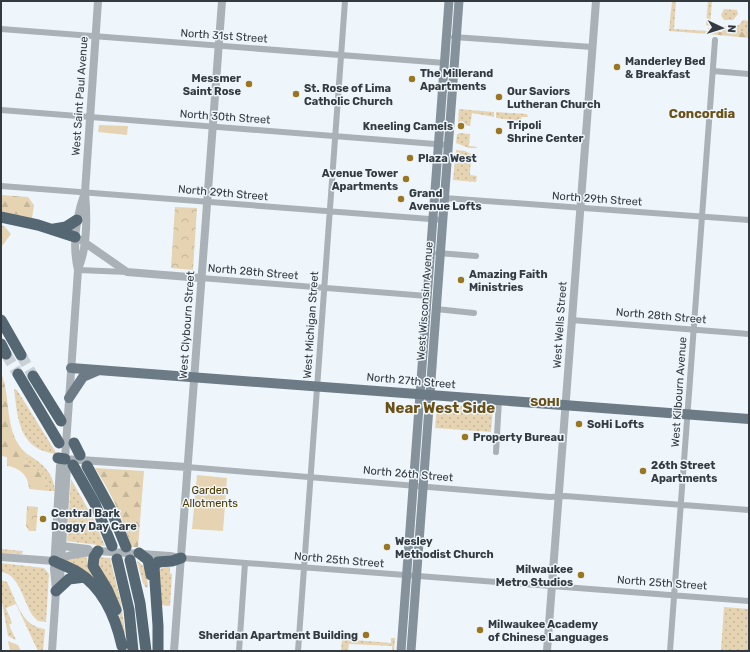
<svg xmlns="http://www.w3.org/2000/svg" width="750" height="652" font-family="Rubik,sans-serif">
<defs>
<pattern id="grass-dots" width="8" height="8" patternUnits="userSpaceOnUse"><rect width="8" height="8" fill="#e5d3b2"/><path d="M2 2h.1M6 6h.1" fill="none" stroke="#c5b69a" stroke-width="1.8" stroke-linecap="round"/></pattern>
<pattern id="forest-firs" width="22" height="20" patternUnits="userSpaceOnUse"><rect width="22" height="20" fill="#e5d3b2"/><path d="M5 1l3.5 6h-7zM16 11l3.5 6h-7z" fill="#c5b69a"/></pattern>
<pattern id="park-crowns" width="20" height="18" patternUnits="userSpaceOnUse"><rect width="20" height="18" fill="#e5d3b2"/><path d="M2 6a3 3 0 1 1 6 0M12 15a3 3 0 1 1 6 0" fill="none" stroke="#c5b69a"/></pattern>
</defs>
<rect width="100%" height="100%" fill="#eef6fc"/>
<!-- grass -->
<path fill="url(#grass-dots)" d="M672,1H676L674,29L708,31V28L714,29V31L708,34L669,31Z
M708,1H712L710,26L706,25Z
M724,9L737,10L738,14L733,20H724L721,15Z
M743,20L749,21V35L729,26L739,25Z
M459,109L494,112V117L472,113L470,126L458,124Z
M496,112L527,114L528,117H521V121L496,118Z
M460,133L470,134L469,146L477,147V148H469L456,143L457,134Z
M456,150L465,151L471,154L470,175L477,176L476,182L453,180Z
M14,389L17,390L57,454C19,450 18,420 14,389Z
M440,404L493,408L491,432L435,428L437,405Z
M27,454C43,464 53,472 55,491H49C45,476 40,468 25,464Z
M71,479L93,518L105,546L67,541Z
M1,549L23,551L22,554L1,553Z
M81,556L87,558L89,568L105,590L66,563V560Z
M99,557L110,558L121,602L125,633H123L117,605L97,565Z
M137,561C147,566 147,577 148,587L146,588L143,583Z
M1,563L44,568L49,574L46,622L38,621L33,616C24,603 19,573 1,572Z
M166,567H170V573L172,574L170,606L161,605L157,572L160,569Z
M1,580L7,582C17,602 21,626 45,629L43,651H38L16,604L6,608L12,623L9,625L16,640L8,636L1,596Z
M724,607L749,609V651H721Z
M391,638H395L394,651H392V646L349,644L348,651H341L342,639L391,643Z"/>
<!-- forest -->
<path fill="url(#forest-firs)" d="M723,26C731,26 741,31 749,35V38L708,34L713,31L722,32Z
M1,195L28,197L34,205L32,218L1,211Z
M1,225L5,227L11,234L1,247Z
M1,373C12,398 3,434 27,454L25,464C40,468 45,476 49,491L29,489C29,476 19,467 7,466V457L1,456Z
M95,468L144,471L138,547H131C122,515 112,495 95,468Z
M8,641L18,645L21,651H10Z"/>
<!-- park -->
<path fill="url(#park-crowns)" d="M175,207L197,208L193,270L171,268Z
M27,506L38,507L36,531H29L26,526Z"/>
<!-- garden -->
<path fill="#e5d3b2" d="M99,125L128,126L127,135L98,132Z
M197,475L227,478L223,531L192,529Z"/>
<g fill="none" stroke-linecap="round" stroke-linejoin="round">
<!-- motorway-tunnel -->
<path stroke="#c9d1d6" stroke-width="11" stroke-dasharray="11 5.5" stroke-linecap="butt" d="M6,354L18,374
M21,355L33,376"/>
<!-- minor -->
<path stroke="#aab2b8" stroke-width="6" d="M1,29L445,63
M454,37L592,47
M713,71L749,74
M1,110L448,145
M1,186L443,220
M444,198L749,220
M438,253L476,256
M78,270L127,272
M201,278L427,296
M436,309L474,313
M571,320L749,334
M496,452L499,400
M187,467L550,497L565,496L749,510
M181,558L749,601
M239,651L245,563
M298,651L345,1
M670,651L715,40"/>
<!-- tertiary -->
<path stroke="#aab2b8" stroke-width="8" d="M81,240L127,272L201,278
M78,269C88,247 87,215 85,192L98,1
M65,459L187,467
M62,546L88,549
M1,557L54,561L71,555L98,551L170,556L180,558
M56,590L54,569L60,466L65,459
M52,651L56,591L60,580L67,467L65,459L78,270C72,244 76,217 85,192
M174,651L222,1
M547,651L596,1"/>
<!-- secondary -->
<path stroke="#85929b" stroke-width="9" d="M401,651L449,1
M411,651L459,1"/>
<!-- primary -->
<path stroke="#6c7b85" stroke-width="10" d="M71,368L749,419
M69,398L83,377L97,371"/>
<!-- motorway -->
<path stroke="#556773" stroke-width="11" d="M1,217L38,225L75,237
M54,229L66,227L77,220
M1,320L21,355
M1,344L6,354
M18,374L59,443
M33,376L61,421
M74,443L80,455
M58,458L65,459
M73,465L95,504L112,546
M87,466L111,510L126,547
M98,551L94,557L93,566L107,589L116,610
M139,553L148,560L151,575
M117,559L129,610L133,651
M130,560L140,603L146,651
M54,561C62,565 72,568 79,573C104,589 116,619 122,646
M56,591L69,579L85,577
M158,651V626L154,567L158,562L172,561L181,558"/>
</g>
<!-- markers -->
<g fill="#9b7621" stroke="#eef6fc" stroke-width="1.5">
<circle cx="617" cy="67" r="4"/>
<circle cx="412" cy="79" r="4"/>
<circle cx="249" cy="84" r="4"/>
<circle cx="296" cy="94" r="4"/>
<circle cx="499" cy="97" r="4"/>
<circle cx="461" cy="126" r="4"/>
<circle cx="499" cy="131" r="4"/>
<circle cx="410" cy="158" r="4"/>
<circle cx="406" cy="179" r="4"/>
<circle cx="401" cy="199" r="4"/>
<circle cx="461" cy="280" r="4"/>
<circle cx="579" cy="424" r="4"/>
<circle cx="465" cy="437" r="4"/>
<circle cx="643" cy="471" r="4"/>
<circle cx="43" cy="519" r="4"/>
<circle cx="387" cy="547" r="4"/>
<circle cx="581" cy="575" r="4"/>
<circle cx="480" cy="630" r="4"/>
<circle cx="366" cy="635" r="4"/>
</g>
<g text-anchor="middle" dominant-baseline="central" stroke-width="3" stroke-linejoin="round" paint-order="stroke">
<!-- street labels -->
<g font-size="11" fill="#333b40" stroke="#eef6fc">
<text transform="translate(224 36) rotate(4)">North 31st Street</text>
<text transform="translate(80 96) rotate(-86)">West Saint Paul Avenue</text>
<text transform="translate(225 117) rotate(4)">North 30th Street</text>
<text transform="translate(223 193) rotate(5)">North 29th Street</text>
<text transform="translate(597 199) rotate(4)">North 29th Street</text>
<text transform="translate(253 272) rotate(5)">North 28th Street</text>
<text transform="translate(425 301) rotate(-86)">West Wisconsin Avenue</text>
<text transform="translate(661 316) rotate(5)">North 28th Street</text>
<text transform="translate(187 325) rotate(-86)">West Clybourn Street</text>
<text transform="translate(311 325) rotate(-86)">West Michigan Street</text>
<text transform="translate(560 325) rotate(-86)">West Wells Street</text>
<text transform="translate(411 381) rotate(5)">North 27th Street</text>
<text transform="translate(679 392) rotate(-86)">West Kilbourn Avenue</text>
<text transform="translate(408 474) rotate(5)">North 26th Street</text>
<text transform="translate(339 560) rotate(5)">North 25th Street</text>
<text transform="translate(662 583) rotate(4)">North 25th Street</text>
</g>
<!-- poi labels -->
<g font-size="11" font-weight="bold" fill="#333b40" stroke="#eef6fc" text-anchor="start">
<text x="625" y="61">Manderley Bed<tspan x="625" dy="13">&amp; Breakfast</tspan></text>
<text x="420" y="73">The Millerand<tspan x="420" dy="13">Apartments</tspan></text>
<text x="241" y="78" text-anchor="end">Messmer<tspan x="241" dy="13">Saint Rose</tspan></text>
<text x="304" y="88">St. Rose of Lima<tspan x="304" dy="13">Catholic Church</tspan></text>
<text x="507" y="91">Our Saviors<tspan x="507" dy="13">Lutheran Church</tspan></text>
<text x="507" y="125">Tripoli<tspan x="507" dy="13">Shrine Center</tspan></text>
<text x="453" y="126" text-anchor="end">Kneeling Camels</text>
<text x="418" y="158">Plaza West</text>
<text x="398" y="173" text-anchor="end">Avenue Tower<tspan x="398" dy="13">Apartments</tspan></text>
<text x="409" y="193">Grand<tspan x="409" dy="13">Avenue Lofts</tspan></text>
<text x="469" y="274">Amazing Faith<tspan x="469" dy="13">Ministries</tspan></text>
<text x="587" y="424">SoHi Lofts</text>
<text x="473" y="437">Property Bureau</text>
<text x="651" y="465">26th Street<tspan x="651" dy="13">Apartments</tspan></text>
<text x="51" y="513">Central Bark<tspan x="51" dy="13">Doggy Day Care</tspan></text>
<text x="395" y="541">Wesley<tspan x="395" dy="13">Methodist Church</tspan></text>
<text x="573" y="569" text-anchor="end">Milwaukee<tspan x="573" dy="13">Metro Studios</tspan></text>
<text x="488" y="624">Milwaukee Academy<tspan x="488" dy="13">of Chinese Languages</tspan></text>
<text x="358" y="635" text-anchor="end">Sheridan Apartment Building</text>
</g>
<!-- park labels -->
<g font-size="11" fill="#503900" stroke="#eef6fc">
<text x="210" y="490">Garden<tspan x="210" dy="13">Allotments</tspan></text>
</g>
<!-- neighbourhood labels -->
<g font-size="12" font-weight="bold" fill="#6a5118" stroke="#eef6fc">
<text x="545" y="402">SOHI</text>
</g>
<!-- quarter labels -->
<g font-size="13" font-weight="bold" fill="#6a5118" stroke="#eef6fc">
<text x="702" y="113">Concordia</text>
</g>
<!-- district labels -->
<g font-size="15" font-weight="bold" fill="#6a5118" stroke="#eef6fc">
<text x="440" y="408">Near West Side</text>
</g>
</g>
<!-- border -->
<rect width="750" height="652" fill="none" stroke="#333b40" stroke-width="4"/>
<!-- north arrow -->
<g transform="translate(722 28) rotate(94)" stroke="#eef6fc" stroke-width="3" paint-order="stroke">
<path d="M0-3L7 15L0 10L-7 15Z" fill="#333b40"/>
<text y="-6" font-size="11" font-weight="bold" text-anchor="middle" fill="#333b40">N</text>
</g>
</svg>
